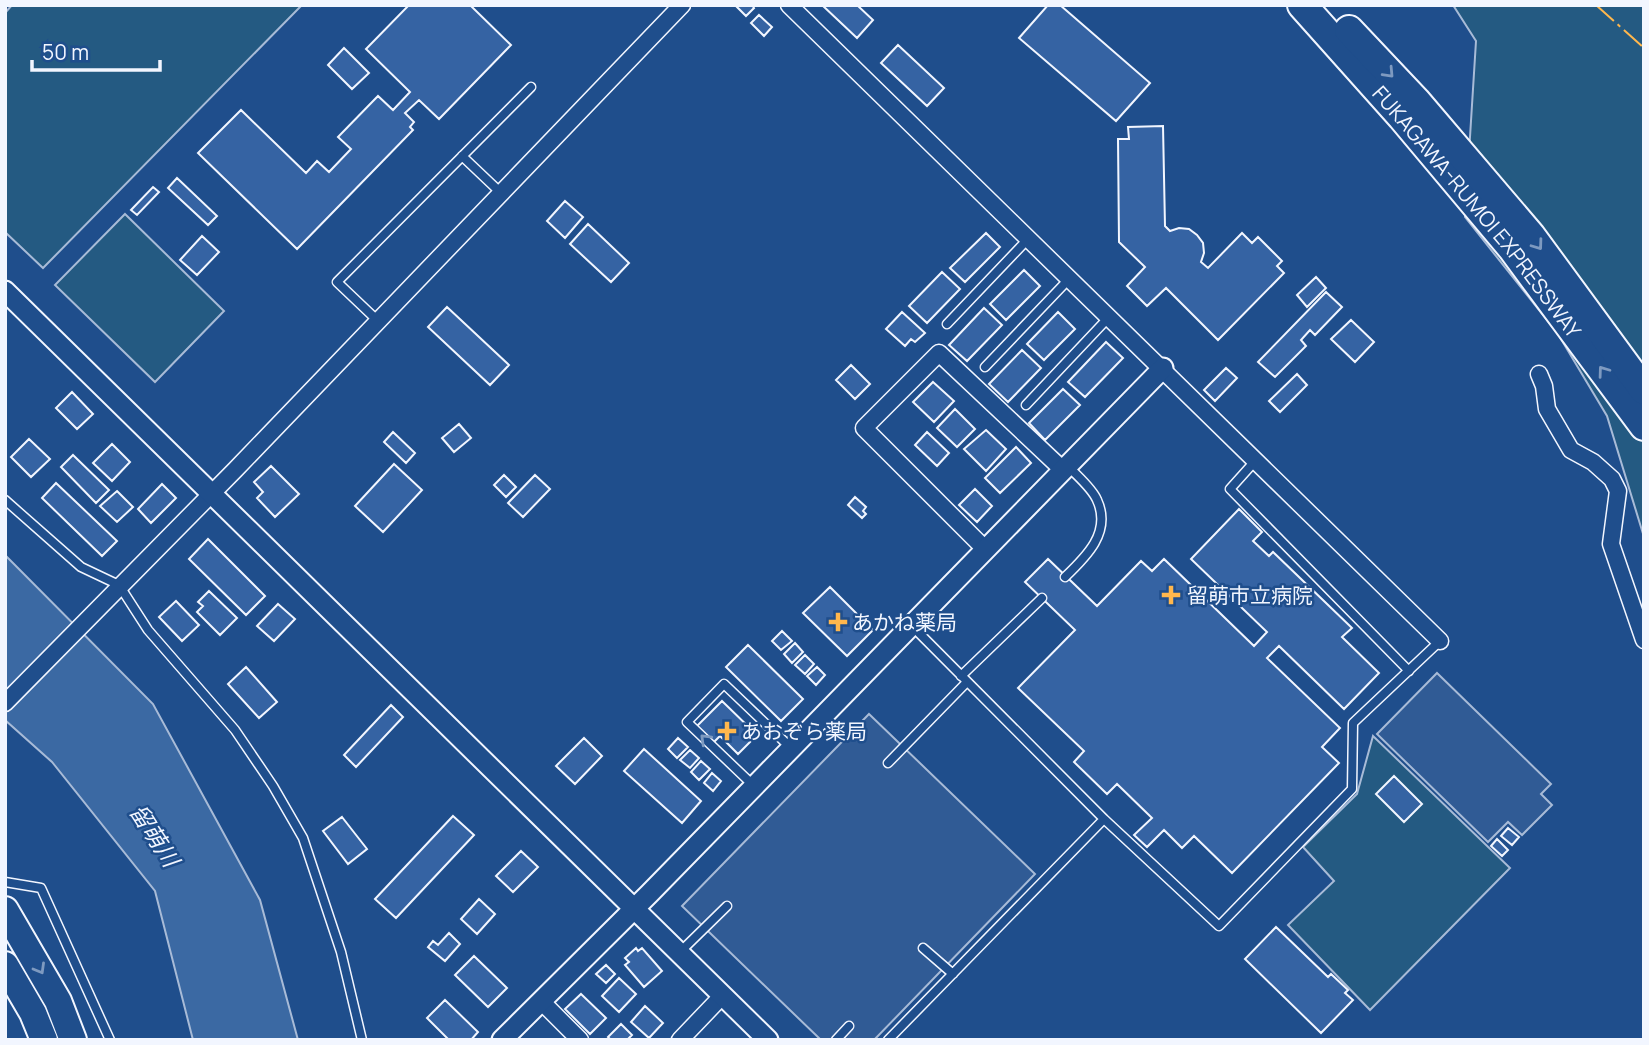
<svg xmlns="http://www.w3.org/2000/svg" width="1649" height="1045" font-family="Manrope,'Noto Sans JP',sans-serif">
<rect width="100%" height="100%" fill="#1f4e8c"/>
<!-- green -->
<path fill="#245a82" stroke="#a8bbd7" stroke-width="2" d="M12,5H300L301,6L43,268L5,232V13Z
M1453,5H1644V537L1607,416L1558,334L1465,217L1476,41Z
M125,214L224,311L155,382L55,285Z
M1373,736L1510,868L1370,1010L1288,925L1334,881L1303,847L1357,794Z"/>
<!-- parking -->
<path fill="#305b95" stroke="#a8bbd7" stroke-width="2" d="M1437,673L1551,784L1541,794L1552,805L1522,835L1508,822L1488,842L1377,734Z
M869,714L1035,874L874,1040H821L682,906Z"/>
<!-- water -->
<path fill="#3b69a3" stroke="#a8bbd7" stroke-width="2" d="M5,555L153,704L260,900L298,1040H193L155,891L52,762L5,720Z"/>
<!-- building -->
<path fill="#3563a3" stroke="#f2f6ff" stroke-width="2" d="M409,5H470L511,45L439,119L419,100L405,113L414,122L410,127L413,130L297,249L198,153L241,110L306,173L317,161L329,172L351,149L338,137L378,96L393,110L410,92L366,49Z
M752,5L754,8L746,16L736,6Z
M822,5H857L873,20L857,38Z
M1048,5H1060L1150,83L1116,121L1019,38Z
M759,15L772,27L764,36L751,23Z
M898,45L944,88L927,106L881,63Z
M344,48L369,73L352,89L328,65Z
M1163,126L1165,226L1170,231L1179,228L1189,229L1197,235L1203,243L1204,253L1201,262L1208,268L1242,233L1252,243L1258,237L1282,261L1277,266L1284,273L1218,340L1166,288L1147,306L1127,286L1145,267L1119,242L1118,139H1129L1128,127Z
M177,178L217,216L208,225L168,188Z
M153,187L159,192L137,215L131,210Z
M565,201L583,217L565,238L547,221Z
M588,224L629,263L611,282L570,244Z
M986,233L1000,247L965,282L950,268Z
M202,236L219,252L197,275L180,260Z
M1024,270L1040,286L1006,320L990,304Z
M942,272L960,289L927,323L909,306Z
M1316,277L1326,288L1307,307L1297,295Z
M1326,292L1342,307L1315,335L1310,330L1301,340L1306,346L1275,377L1258,362Z
M447,307L509,365L490,385L428,327Z
M984,308L1002,325L967,361L949,345Z
M902,312L925,333L915,342L911,339L905,346L886,329Z
M1058,312L1075,329L1044,360L1027,344Z
M1351,320L1374,342L1355,362L1331,339Z
M1106,342L1123,358L1085,397L1068,382Z
M1022,350L1041,368L1008,402L989,384Z
M851,365L870,384L855,399L836,380Z
M1226,368L1237,378L1215,401L1204,390Z
M1297,374L1307,385L1280,412L1269,401Z
M933,382L954,401L934,422L913,402Z
M1063,389L1080,405L1045,440L1029,423Z
M72,392L93,414L77,429L56,408Z
M955,409L975,429L957,447L937,428Z
M459,424L471,438L454,452L442,438Z
M986,430L1006,449L986,471L964,449Z
M393,432L415,453L406,463L384,442Z
M927,432L949,453L937,466L915,445Z
M29,439L50,459L31,477L11,457Z
M112,444L130,462L112,481L93,463Z
M1016,447L1031,463L1000,493L985,478Z
M73,455L109,490L96,503L61,467Z
M394,464L422,490L383,532L355,506Z
M271,466L299,494L275,517L257,498L263,492L254,482Z
M504,475L516,487L506,497L494,485Z
M535,475L550,489L523,517L508,503Z
M56,483L117,541L102,556L42,498Z
M162,484L176,498L151,523L138,509Z
M975,489L992,506L977,522L959,505Z
M117,491L133,507L117,522L100,506Z
M855,497L866,507L863,511L866,514L862,518L848,505Z
M1239,509L1262,532L1253,541L1269,556L1273,552L1352,628L1342,637L1379,673L1344,709L1279,646L1267,658L1340,728L1322,747L1339,763L1232,873L1194,836L1182,848L1164,830L1147,847L1134,835L1152,818L1117,784L1107,794L1074,762L1084,751L1018,688L1075,630L1025,582L1048,559L1097,606L1141,561L1152,571L1164,559L1254,646L1267,632L1191,559Z
M208,539L265,596L246,615L189,559Z
M830,587L873,630L847,656L803,613Z
M209,591L237,618L220,635L197,612L203,606L198,602Z
M176,601L199,625L182,641L159,617Z
M278,604L295,619L274,641L257,626Z
M782,631L792,641L781,650L772,641Z
M795,643L803,652L792,663L784,654Z
M748,645L803,699L781,721L726,667Z
M805,655L814,664L805,674L795,665Z
M246,667L277,702L259,718L228,684Z
M817,667L825,675L816,685L807,676Z
M722,701L757,735L738,754L720,736L713,743L697,726Z
M391,705L403,717L356,767L344,755Z
M584,738L602,756L575,784L556,766Z
M678,738L688,747L677,758L668,749Z
M644,749L701,801L682,823L624,771Z
M690,750L699,758L690,768L680,760Z
M701,761L710,769L699,780L691,772Z
M712,773L721,781L713,791L704,783Z
M1394,776L1422,804L1404,822L1376,794Z
M453,816L474,835L396,918L375,899Z
M342,817L367,849L348,864L323,831Z
M1508,828L1519,837L1512,845L1501,836Z
M1497,839L1508,850L1502,856L1491,846Z
M521,851L538,867L513,892L496,876Z
M479,899L495,914L477,934L461,919Z
M1276,927L1328,977L1331,974L1348,990L1345,993L1353,1000L1321,1033L1245,959Z
M449,933L460,944L445,961L428,947L433,941L438,945Z
M636,948L638,951L642,948L662,971L644,987L625,965L629,962L625,958Z
M474,956L507,988L488,1007L455,975Z
M606,965L615,974L606,983L596,974Z
M619,978L636,994L619,1012L602,996Z
M581,994L606,1018L590,1034L565,1009Z
M445,1000L478,1032L471,1040H449L427,1018Z
M645,1006L663,1023L649,1038L631,1022Z
M621,1024L632,1035L627,1040H611L608,1037Z"/>
<g fill="none" stroke-linecap="round" stroke-linejoin="round">
<defs>
<path id="service" d="M462,156L501,193
M378,321L337,282L531,87
M947,324L1029,238
M985,367L1070,278
M1026,405L1110,316
M1256,460L1230,489L1409,671
M5,500L81,567L119,585L148,630L235,730L273,786L303,838L341,952L362,1040
M1065,577C1086,557 1112,532 1097,500C1092,488 1077,476 1068,466
M961,676L1042,598
M888,763L967,682
M754,786L687,722L724,684L791,748
M1104,819L1219,926L1352,789L1353,723L1440,641
M5,882L41,888L110,1040
M923,948L953,974
M679,953L727,906
M836,1040L849,1026
M888,1040L1104,819L912,626"/>
<path id="minor" d="M789,5L1440,641
M1539,374L1544,386L1547,409L1571,450L1593,462L1612,479L1618,491L1611,544L1644,640
M986,550L864,428L939,353L1063,470
M5,703L235,470L682,5
M541,1001L580,1040
M680,1040L723,995"/>
<path id="tertiary" d="M5,291L768,1040
M502,1040L649,894L1163,368"/>
<path id="trunk" d="M5,910L58,1001L73,1040
M5,965L33,1013L44,1040"/>
<g id="motorway">
<path id="s1" d="M1302,5L1402,117L1512,248L1644,426"/>
<path d="M1349,30L1416,101L1531,236L1644,390"/>
</g>
</defs>
<!-- service casing -->
<use href="#service" stroke="#f2f6ff" stroke-width="11"/>
<!-- minor casing -->
<use href="#minor" stroke="#f2f6ff" stroke-width="19"/>
<!-- tertiary casing -->
<use href="#tertiary" stroke="#f2f6ff" stroke-width="23"/>
<!-- trunk casing -->
<use href="#trunk" stroke="#f2f6ff" stroke-width="30"/>
<!-- motorway casing -->
<use href="#motorway" stroke="#f2f6ff" stroke-width="32"/>
<!-- service -->
<use href="#service" stroke="#1f4e8c" stroke-width="8"/>
<!-- minor -->
<use href="#minor" stroke="#1f4e8c" stroke-width="16"/>
<!-- tertiary -->
<use href="#tertiary" stroke="#1f4e8c" stroke-width="19"/>
<!-- trunk -->
<use href="#trunk" stroke="#1f4e8c" stroke-width="26"/>
<!-- motorway -->
<use href="#motorway" stroke="#1f4e8c" stroke-width="28"/>
<!-- power -->
<path stroke="#ffb74d" stroke-width="2" stroke-dasharray="24 5 3.5 5" stroke-linecap="butt" d="M1596,5L1644,48"/>
</g>
<!-- one-way arrows -->
<defs><path id="oneway-chevron" d="M-2-3.5L2.5 0L-2 3.5" fill="none" stroke-width="1.6" stroke-linecap="round" stroke-linejoin="round" transform="scale(1.75)"/></defs>
<g stroke="#7e9ac0">
<use href="#oneway-chevron" transform="translate(1389 73) rotate(47)"/>
<use href="#oneway-chevron" transform="translate(1538 245) rotate(54)"/>
<use href="#oneway-chevron" transform="translate(1603 371) rotate(-126)"/>
<use href="#oneway-chevron" transform="translate(705 739) rotate(-136)"/>
<use href="#oneway-chevron" transform="translate(40 969) rotate(60)"/>
</g>
<!-- markers -->
<g fill="#ffb74d" stroke="#1f4e8c" stroke-width="2.5">
<path d="M1167.5 584.5h7v7h7v7h-7v7h-7v-7h-7v-7h7z"/>
<path d="M834.5 611.5h7v7h7v7h-7v7h-7v-7h-7v-7h7z"/>
<path d="M723.5 720.5h7v7h7v7h-7v7h-7v-7h-7v-7h7z"/>
</g>
<g text-anchor="middle" dominant-baseline="central" stroke-width="5" stroke-linejoin="round" paint-order="stroke">
<!-- street labels -->
<g font-size="21" fill="#f2f6ff" stroke="#1f4e8c">
<text stroke="none"><textPath href="#s1" startOffset="271">FUKAGAWA-RUMOI EXPRESSWAY</textPath></text>
</g>
<!-- poi labels -->
<g font-size="21" fill="#f2f6ff" stroke="#1f4e8c" text-anchor="start">
<text x="1187" y="595">留萌市立病院</text>
<text x="852" y="622">あかね薬局</text>
<text x="741" y="731">あおぞら薬局</text>
</g>
<!-- water labels -->
<g font-size="23" font-style="italic" fill="#f2f6ff" stroke="#1f4e8c">
<text transform="translate(155 835) rotate(57)">留萌川</text>
</g>
</g>
<!-- border -->
<rect width="1649" height="1045" fill="none" stroke="#f2f6ff" stroke-width="14"/>
<!-- scale -->
<path d="M32 60v10h128v-10" fill="none" stroke="#f2f6ff" stroke-width="3.5"/>
<text x="42" y="60" font-size="21" fill="#f2f6ff" stroke="#1f4e8c" stroke-width="5" paint-order="stroke">50 m</text>
</svg>
